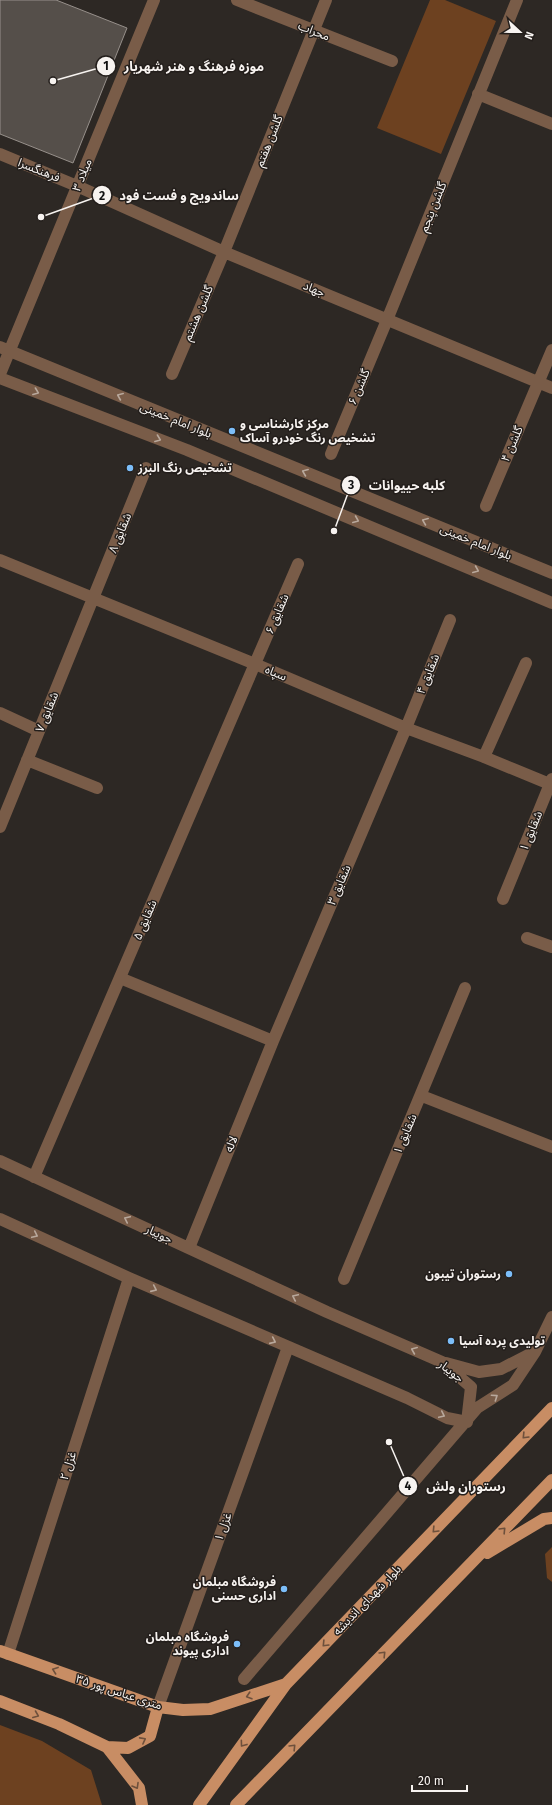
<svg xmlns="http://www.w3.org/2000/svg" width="552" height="1805" font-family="'Fira Sans','Noto Sans Arabic',sans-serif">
<rect width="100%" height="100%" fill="#2d2824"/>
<!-- green -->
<path fill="#6d4120" d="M430,0H445L496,21L441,154L377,128Z
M552,1547V1582L547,1578L545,1554Z
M0,1725L42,1741L91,1770L102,1805H0Z"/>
<!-- building -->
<path fill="#554f4a" stroke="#97908b" d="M0,0H56L127,28L73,163L0,134Z"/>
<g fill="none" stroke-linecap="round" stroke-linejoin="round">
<!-- minor -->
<path stroke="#795c48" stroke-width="12" d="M237,0L392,61
M478,94L552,124
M0,154L77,186L224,252L552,388
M0,347L552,573
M0,374L154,0
M172,374L224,252L326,0
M0,378L187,450L552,603
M331,454L387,320L517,0
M486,506L552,350
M0,560L255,664L406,728L484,757L552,785
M0,713L39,731
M484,757L526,663
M27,760L97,788
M0,827L146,468
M503,899L552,779
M527,938L552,947
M120,978L273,1041
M422,1096L552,1147
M0,1161L327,1312L442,1362L471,1387L467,1422L447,1418L407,1398L129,1278L0,1219
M34,1177L298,564
M189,1248L273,1041L406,728L450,620
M344,1279L465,988
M446,1363L479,1372L501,1369L534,1352
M8,1654L129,1278
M244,1679L477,1408L513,1385L535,1352L552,1317
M158,1707L288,1347"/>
<!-- major -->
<path stroke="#c88d64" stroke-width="12" d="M487,1553L544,1519L552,1518
M0,1651L158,1707L183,1710L210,1709L286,1684
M0,1701L59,1724L107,1747L128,1748L150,1736L158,1707
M107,1747L139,1788L142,1805
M199,1805L286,1684L552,1408
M236,1805L552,1480"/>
</g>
<!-- one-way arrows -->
<defs><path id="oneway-chevron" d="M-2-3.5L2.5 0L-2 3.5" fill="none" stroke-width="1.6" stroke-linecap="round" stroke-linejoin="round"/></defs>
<g stroke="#b8a89c">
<use href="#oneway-chevron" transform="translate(36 392) rotate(21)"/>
<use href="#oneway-chevron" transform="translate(120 396) rotate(-157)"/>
<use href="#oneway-chevron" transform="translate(158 439) rotate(21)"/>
<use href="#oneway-chevron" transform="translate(305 472) rotate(-158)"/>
<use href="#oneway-chevron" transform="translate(356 520) rotate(23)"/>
<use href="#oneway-chevron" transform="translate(425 521) rotate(-158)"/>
<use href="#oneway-chevron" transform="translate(476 570) rotate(23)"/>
<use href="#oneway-chevron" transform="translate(127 1219) rotate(-155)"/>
<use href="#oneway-chevron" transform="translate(35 1235) rotate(25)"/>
<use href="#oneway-chevron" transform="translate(154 1289) rotate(24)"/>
<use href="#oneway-chevron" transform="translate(295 1297) rotate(-155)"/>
<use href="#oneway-chevron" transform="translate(273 1341) rotate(24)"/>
<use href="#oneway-chevron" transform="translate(414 1350) rotate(-157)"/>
<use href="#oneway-chevron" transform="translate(495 1397) rotate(-34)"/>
<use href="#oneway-chevron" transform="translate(442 1415) rotate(25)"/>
</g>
<g stroke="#6d503c">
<use href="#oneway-chevron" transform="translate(525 1436) rotate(134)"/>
<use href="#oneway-chevron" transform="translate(435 1530) rotate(134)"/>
<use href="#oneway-chevron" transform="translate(503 1530) rotate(-46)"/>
<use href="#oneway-chevron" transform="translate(325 1644) rotate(134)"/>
<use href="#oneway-chevron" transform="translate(383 1654) rotate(-46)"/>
<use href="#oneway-chevron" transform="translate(55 1670) rotate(-160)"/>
<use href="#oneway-chevron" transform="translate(249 1696) rotate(162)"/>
<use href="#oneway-chevron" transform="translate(36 1715) rotate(22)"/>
<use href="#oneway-chevron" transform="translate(143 1740) rotate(-28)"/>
<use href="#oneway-chevron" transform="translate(243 1744) rotate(126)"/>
<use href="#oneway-chevron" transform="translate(293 1747) rotate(-46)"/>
<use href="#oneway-chevron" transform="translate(136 1786) rotate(60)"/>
</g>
<!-- markers -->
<g fill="#7cbef9" stroke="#231e1b" stroke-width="1.5">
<circle cx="232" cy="431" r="4"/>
<circle cx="130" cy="468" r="4"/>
<circle cx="509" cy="1274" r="4"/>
<circle cx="451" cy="1341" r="4"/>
<circle cx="284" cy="1589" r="4"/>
<circle cx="237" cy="1644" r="4"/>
</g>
<g text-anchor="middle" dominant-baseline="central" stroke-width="3" stroke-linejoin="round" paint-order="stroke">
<!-- street labels -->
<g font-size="12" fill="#f7f3f0" stroke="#231e1b">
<text transform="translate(314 31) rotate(22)">محراب</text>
<text transform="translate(269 141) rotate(-68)">گلشن هفتم</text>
<text transform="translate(39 170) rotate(22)">فرهنگسرا</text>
<text transform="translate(82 175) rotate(-68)">میلاد ۳</text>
<text transform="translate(433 207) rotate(-68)">گلشن پنجم</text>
<text transform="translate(314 289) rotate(22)">جهاد</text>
<text transform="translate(198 313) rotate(-67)">گلشن هشتم</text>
<text transform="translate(359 387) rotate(-67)">گلشن ۶</text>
<text transform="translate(176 420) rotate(22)">بلوار امام خمینی</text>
<text transform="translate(512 444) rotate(-67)">گلشن ۴</text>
<text transform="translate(120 533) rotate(-68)">شقایق ۸</text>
<text transform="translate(476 542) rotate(22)">بلوار امام خمینی</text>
<text transform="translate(277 614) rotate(-67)">شقایق ۶</text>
<text transform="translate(276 673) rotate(23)">سپاه</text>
<text transform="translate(428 674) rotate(-68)">شقایق ۴</text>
<text transform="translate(47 712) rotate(-68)">شقایق ۷</text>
<text transform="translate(531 831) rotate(-68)">شقایق ۱</text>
<text transform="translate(339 885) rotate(-67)">شقایق ۳</text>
<text transform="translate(145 920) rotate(-67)">شقایق ۵</text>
<text transform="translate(405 1134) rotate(-67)">شقایق ۱</text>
<text transform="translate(231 1144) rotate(-68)">لاله</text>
<text transform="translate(159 1234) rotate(25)">جویبار</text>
<text transform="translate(451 1371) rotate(37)">جویبار</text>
<text transform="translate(68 1466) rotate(-72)">غزل ۲</text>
<text transform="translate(223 1527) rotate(-70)">غزل ۱</text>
<text transform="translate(367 1600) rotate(-46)">بلوار شهدای اندیشه</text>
<text transform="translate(119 1692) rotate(18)">۳۵ متری عباس پور</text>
</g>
<!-- poi labels -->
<g font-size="12" font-weight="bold" fill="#f7f3f0" stroke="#231e1b" text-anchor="start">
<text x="240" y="424">مرکز کارشناسی و<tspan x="240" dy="14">تشخیص رنگ خودرو آساک</tspan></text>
<text x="138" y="468">تشخیص رنگ البرز</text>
<text x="501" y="1274" text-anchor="end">رستوران تیبون</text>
<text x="459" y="1341">تولیدی پرده آسیا</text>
<text x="276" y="1582" text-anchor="end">فروشگاه مبلمان<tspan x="276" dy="14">اداری حسنی</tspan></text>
<text x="229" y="1637" text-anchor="end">فروشگاه مبلمان<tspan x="229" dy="14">اداری پیوند</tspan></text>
</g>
</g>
<!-- callouts -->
<path fill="none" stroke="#f7f3f0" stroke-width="1.5" d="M53 81L106 66M41 217L102 195M334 531L351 485M389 1442L408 1486"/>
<g fill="#f7f3f0" stroke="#231e1b" stroke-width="1.5">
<circle cx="53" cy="81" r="4"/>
<circle cx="41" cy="217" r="4"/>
<circle cx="334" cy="531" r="4"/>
<circle cx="389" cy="1442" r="4"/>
<circle cx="106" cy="66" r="10"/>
<circle cx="102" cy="195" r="10"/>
<circle cx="351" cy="485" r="10"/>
<circle cx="408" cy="1486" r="10"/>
</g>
<g font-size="12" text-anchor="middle" font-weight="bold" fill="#111">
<text x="106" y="70">1</text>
<text x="102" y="200">2</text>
<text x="351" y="489">3</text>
<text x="408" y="1490">4</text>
</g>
<g font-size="13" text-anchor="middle" font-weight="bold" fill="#f7f3f0" stroke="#231e1b" stroke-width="3" stroke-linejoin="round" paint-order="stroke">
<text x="194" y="71">موزه فرهنگ و هنر شهریار</text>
<text x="179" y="200">ساندویچ و فست فود</text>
<text x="407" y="490">کلبه حییوانات</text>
<text x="466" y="1491">رستوران ولش</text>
</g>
<!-- north arrow -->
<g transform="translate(520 32) rotate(112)" stroke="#231e1b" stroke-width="3" paint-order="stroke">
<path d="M0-3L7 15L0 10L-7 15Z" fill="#f7f3f0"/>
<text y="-6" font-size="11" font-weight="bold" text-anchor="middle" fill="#f7f3f0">N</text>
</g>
<!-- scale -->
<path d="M412 1785v6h55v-6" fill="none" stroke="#f7f3f0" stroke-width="2"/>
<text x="418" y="1785" font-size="12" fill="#f7f3f0" stroke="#231e1b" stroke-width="3" paint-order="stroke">20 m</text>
</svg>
